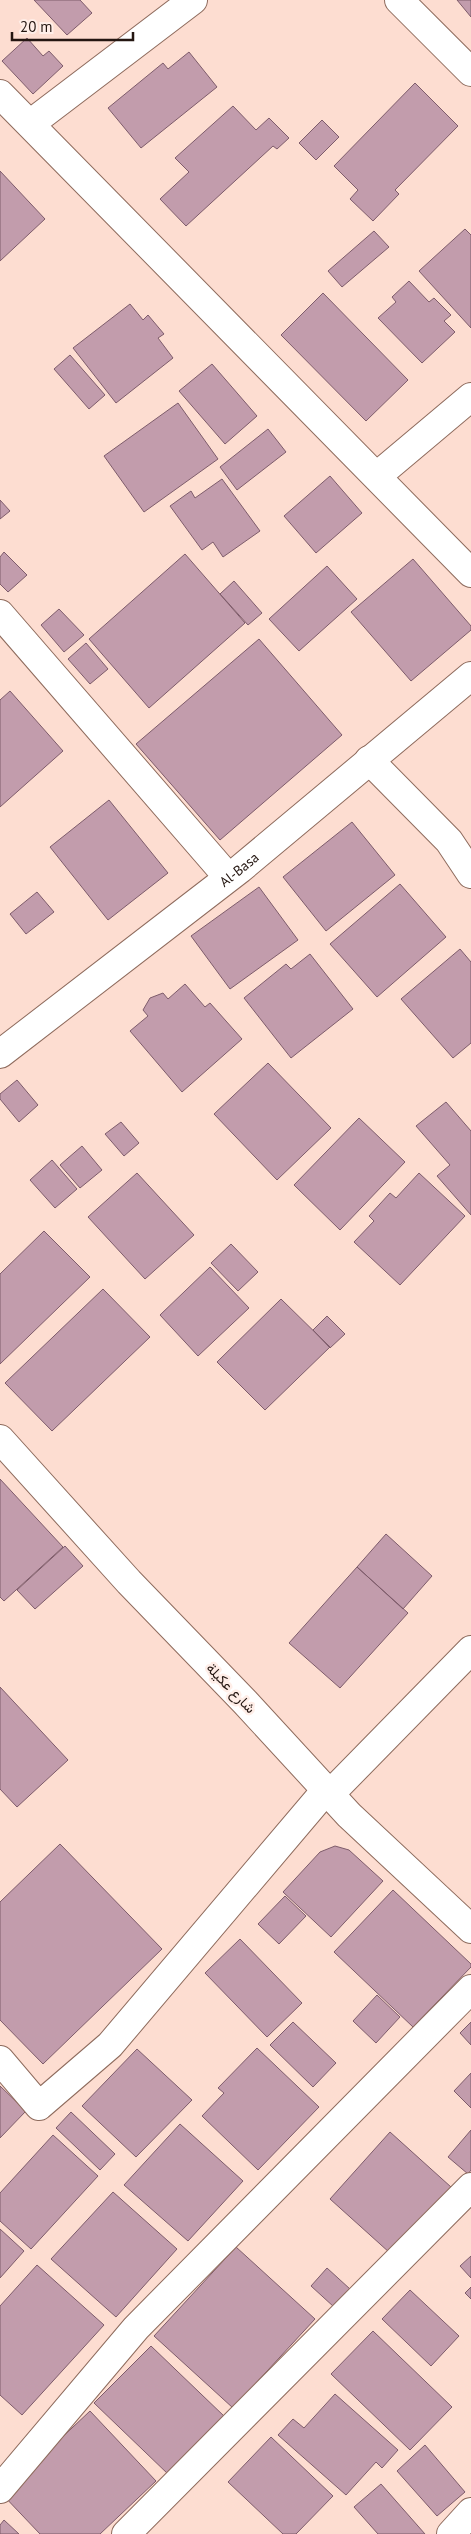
<svg xmlns="http://www.w3.org/2000/svg" width="471" height="2534" font-family="'PT Sans',Vazirmatn,sans-serif">
<rect width="100%" height="100%" fill="#fdddd1"/>
<!-- building -->
<path fill="#c29cac" stroke="#7e5c6b" d="M34,0H80L92,13L67,35Z
M457,0H471V17Z
M27,38L43,56L49,51L63,66L33,94L2,61Z
M189,52L217,87L141,148L108,108L163,63L168,69Z
M415,83L458,126L395,190L399,194L373,221L350,199L358,190L334,166Z
M233,106L256,130L269,118L289,138L277,149L273,146L186,226L160,199L189,172L175,158Z
M322,120L339,137L316,160L299,143Z
M0,171L45,219L0,261Z
M465,229L471,235V328L419,271Z
M374,231L389,247L342,287L328,271Z
M409,281L429,302L434,298L451,315L444,321L455,332L422,363L378,318L396,302L392,297Z
M323,293L408,380L366,421L281,335Z
M130,304L143,320L148,315L164,334L158,338L173,358L116,403L73,348Z
M70,355L105,395L89,409L54,369Z
M212,364L257,416L225,444L179,391Z
M178,403L218,459L144,512L104,456Z
M268,429L286,452L237,490L220,467Z
M330,476L362,513L316,553L284,516Z
M222,479L260,531L223,557L213,542L202,550L170,506L191,491L195,498Z
M0,500L10,511L0,519Z
M4,552L27,575L8,592L0,584V557Z
M185,554L245,623L149,708L89,639Z
M413,559L471,626V630L411,681L351,612Z
M327,566L357,599L299,651L269,619Z
M234,581L262,613L248,625L220,594Z
M59,609L84,635L64,652L41,625Z
M259,639L342,735L220,840L136,744Z
M86,643L108,669L90,684L68,659Z
M10,691L63,751L0,807V700Z
M109,800L168,873L108,920L50,847Z
M352,822L395,875L326,931L283,877Z
M400,884L446,937L377,997L330,944Z
M259,887L298,940L230,989L191,936Z
M37,892L54,912L26,934L10,914Z
M460,949L471,962V1043L453,1058L401,999Z
M310,954L353,1009L291,1058L244,998L286,964L291,969Z
M185,984L205,1007L210,1003L242,1039L182,1092L130,1031L148,1016L143,1010L150,998L163,993L168,999Z
M268,1063L331,1128L277,1180L214,1114Z
M17,1080L38,1105L19,1122L0,1099V1094Z
M446,1102L471,1131V1215L437,1176L450,1165L416,1126Z
M359,1118L405,1162L340,1230L294,1185Z
M121,1122L139,1143L124,1156L105,1134Z
M82,1146L102,1170L80,1188L60,1165Z
M52,1160L77,1189L55,1208L30,1180Z
M137,1173L194,1235L145,1279L88,1217Z
M419,1173L465,1216L400,1285L354,1242L374,1221L369,1216L390,1193L396,1198Z
M44,1231L90,1277L0,1364V1274Z
M231,1244L258,1272L238,1291L211,1263Z
M210,1267L249,1308L198,1356L160,1315Z
M103,1289L150,1337L52,1431L5,1383Z
M281,1299L330,1347L265,1410L217,1362Z
M327,1316L345,1334L330,1348L313,1330Z
M0,1479L63,1547L4,1601L0,1597Z
M386,1534L432,1576L403,1609L357,1567Z
M65,1546L83,1566L35,1609L17,1590Z
M357,1567L408,1613L340,1688L289,1643Z
M0,1687L68,1760L17,1807L0,1789Z
M60,1844L162,1949L43,2064L0,2020V1902Z
M335,1846L349,1850L383,1881L331,1937L283,1892L320,1852Z
M393,1890L471,1964V1967L413,2027L334,1952Z
M285,1896L306,1916L279,1944L258,1924Z
M240,1939L302,2003L267,2037L205,1973Z
M377,1995L400,2017L376,2043L353,2021Z
M293,2022L336,2063L313,2087L270,2045Z
M471,2022V2045L460,2033Z
M257,2048L319,2107L258,2170L202,2116L224,2093L218,2088Z
M137,2049L192,2100L136,2157L82,2106Z
M471,2073V2108L454,2091Z
M0,2086L26,2111L0,2138Z
M71,2112L115,2154L100,2170L56,2128Z
M180,2124L243,2181L188,2241L124,2185Z
M471,2130V2170L468,2174L448,2157Z
M390,2132L451,2187L390,2253L330,2199Z
M53,2135L98,2176L31,2249L0,2221V2193Z
M113,2192L177,2249L116,2317L51,2259Z
M0,2229L24,2251L0,2278Z
M236,2247L315,2319L233,2408L154,2336Z
M471,2256V2278L460,2266Z
M37,2265L104,2325L22,2415L0,2395V2306Z
M327,2268L350,2289L334,2307L311,2286Z
M471,2287V2299L465,2293Z
M410,2290L459,2336L431,2366L382,2319Z
M373,2331L452,2407L410,2450L331,2374Z
M151,2346L225,2417L169,2475L94,2403Z
M335,2394L398,2450L382,2468L376,2462L346,2495L278,2435L293,2419L304,2428Z
M90,2411L156,2481L100,2534H40L2,2494Z
M271,2437L333,2496L296,2534H283L228,2482Z
M425,2445L465,2492L437,2516L397,2471Z
M381,2484L425,2534H378L354,2507Z
M4,2520L19,2534H0V2525Z"/>
<g fill="none" stroke-linecap="round" stroke-linejoin="round">
<defs>
<path id="street" d="M399,0L471,72
M0,94L471,573
M30,124L193,0
M377,476L471,397
M0,614L228,877
M369,760L449,841L471,874
M330,1794L471,1650
M0,2060L39,2106L110,2045L326,1790
M0,2489L136,2328L471,1989
M126,2534L471,2187
M451,2534L471,2512"/>
<g id="secondary">
<path id="s1" d="M0,1054L240,869L471,676"/>
<path d="M0,1439L129,1582L245,1702L349,1815L471,1929"/>
</g>
</defs>
<!-- street casing -->
<use href="#street" stroke="#8e6b5d" stroke-width="30"/>
<!-- secondary casing -->
<use href="#secondary" stroke="#8e6b5d" stroke-width="30"/>
<!-- street -->
<use href="#street" stroke="#fff" stroke-width="28"/>
<!-- secondary -->
<use href="#secondary" stroke="#fff" stroke-width="28"/>
</g>
<g text-anchor="middle" dominant-baseline="central" stroke-width="5" stroke-linejoin="round" paint-order="stroke">
<!-- street labels -->
<g font-size="14" fill="#241611" stroke="#ffeee8">
<text stroke="none"><textPath href="#s1" startOffset="302">Al-Basa</textPath></text>
<text transform="translate(231 1688) rotate(46)">شارع عكيلة</text>
</g>
</g>
<!-- scale -->
<path d="M12 32v8h121v-8" fill="none" stroke="#241611" stroke-width="2.5"/>
<text x="20" y="32" font-size="15" fill="#241611" stroke="#ffeee8" stroke-width="4" paint-order="stroke">20 m</text>
</svg>
